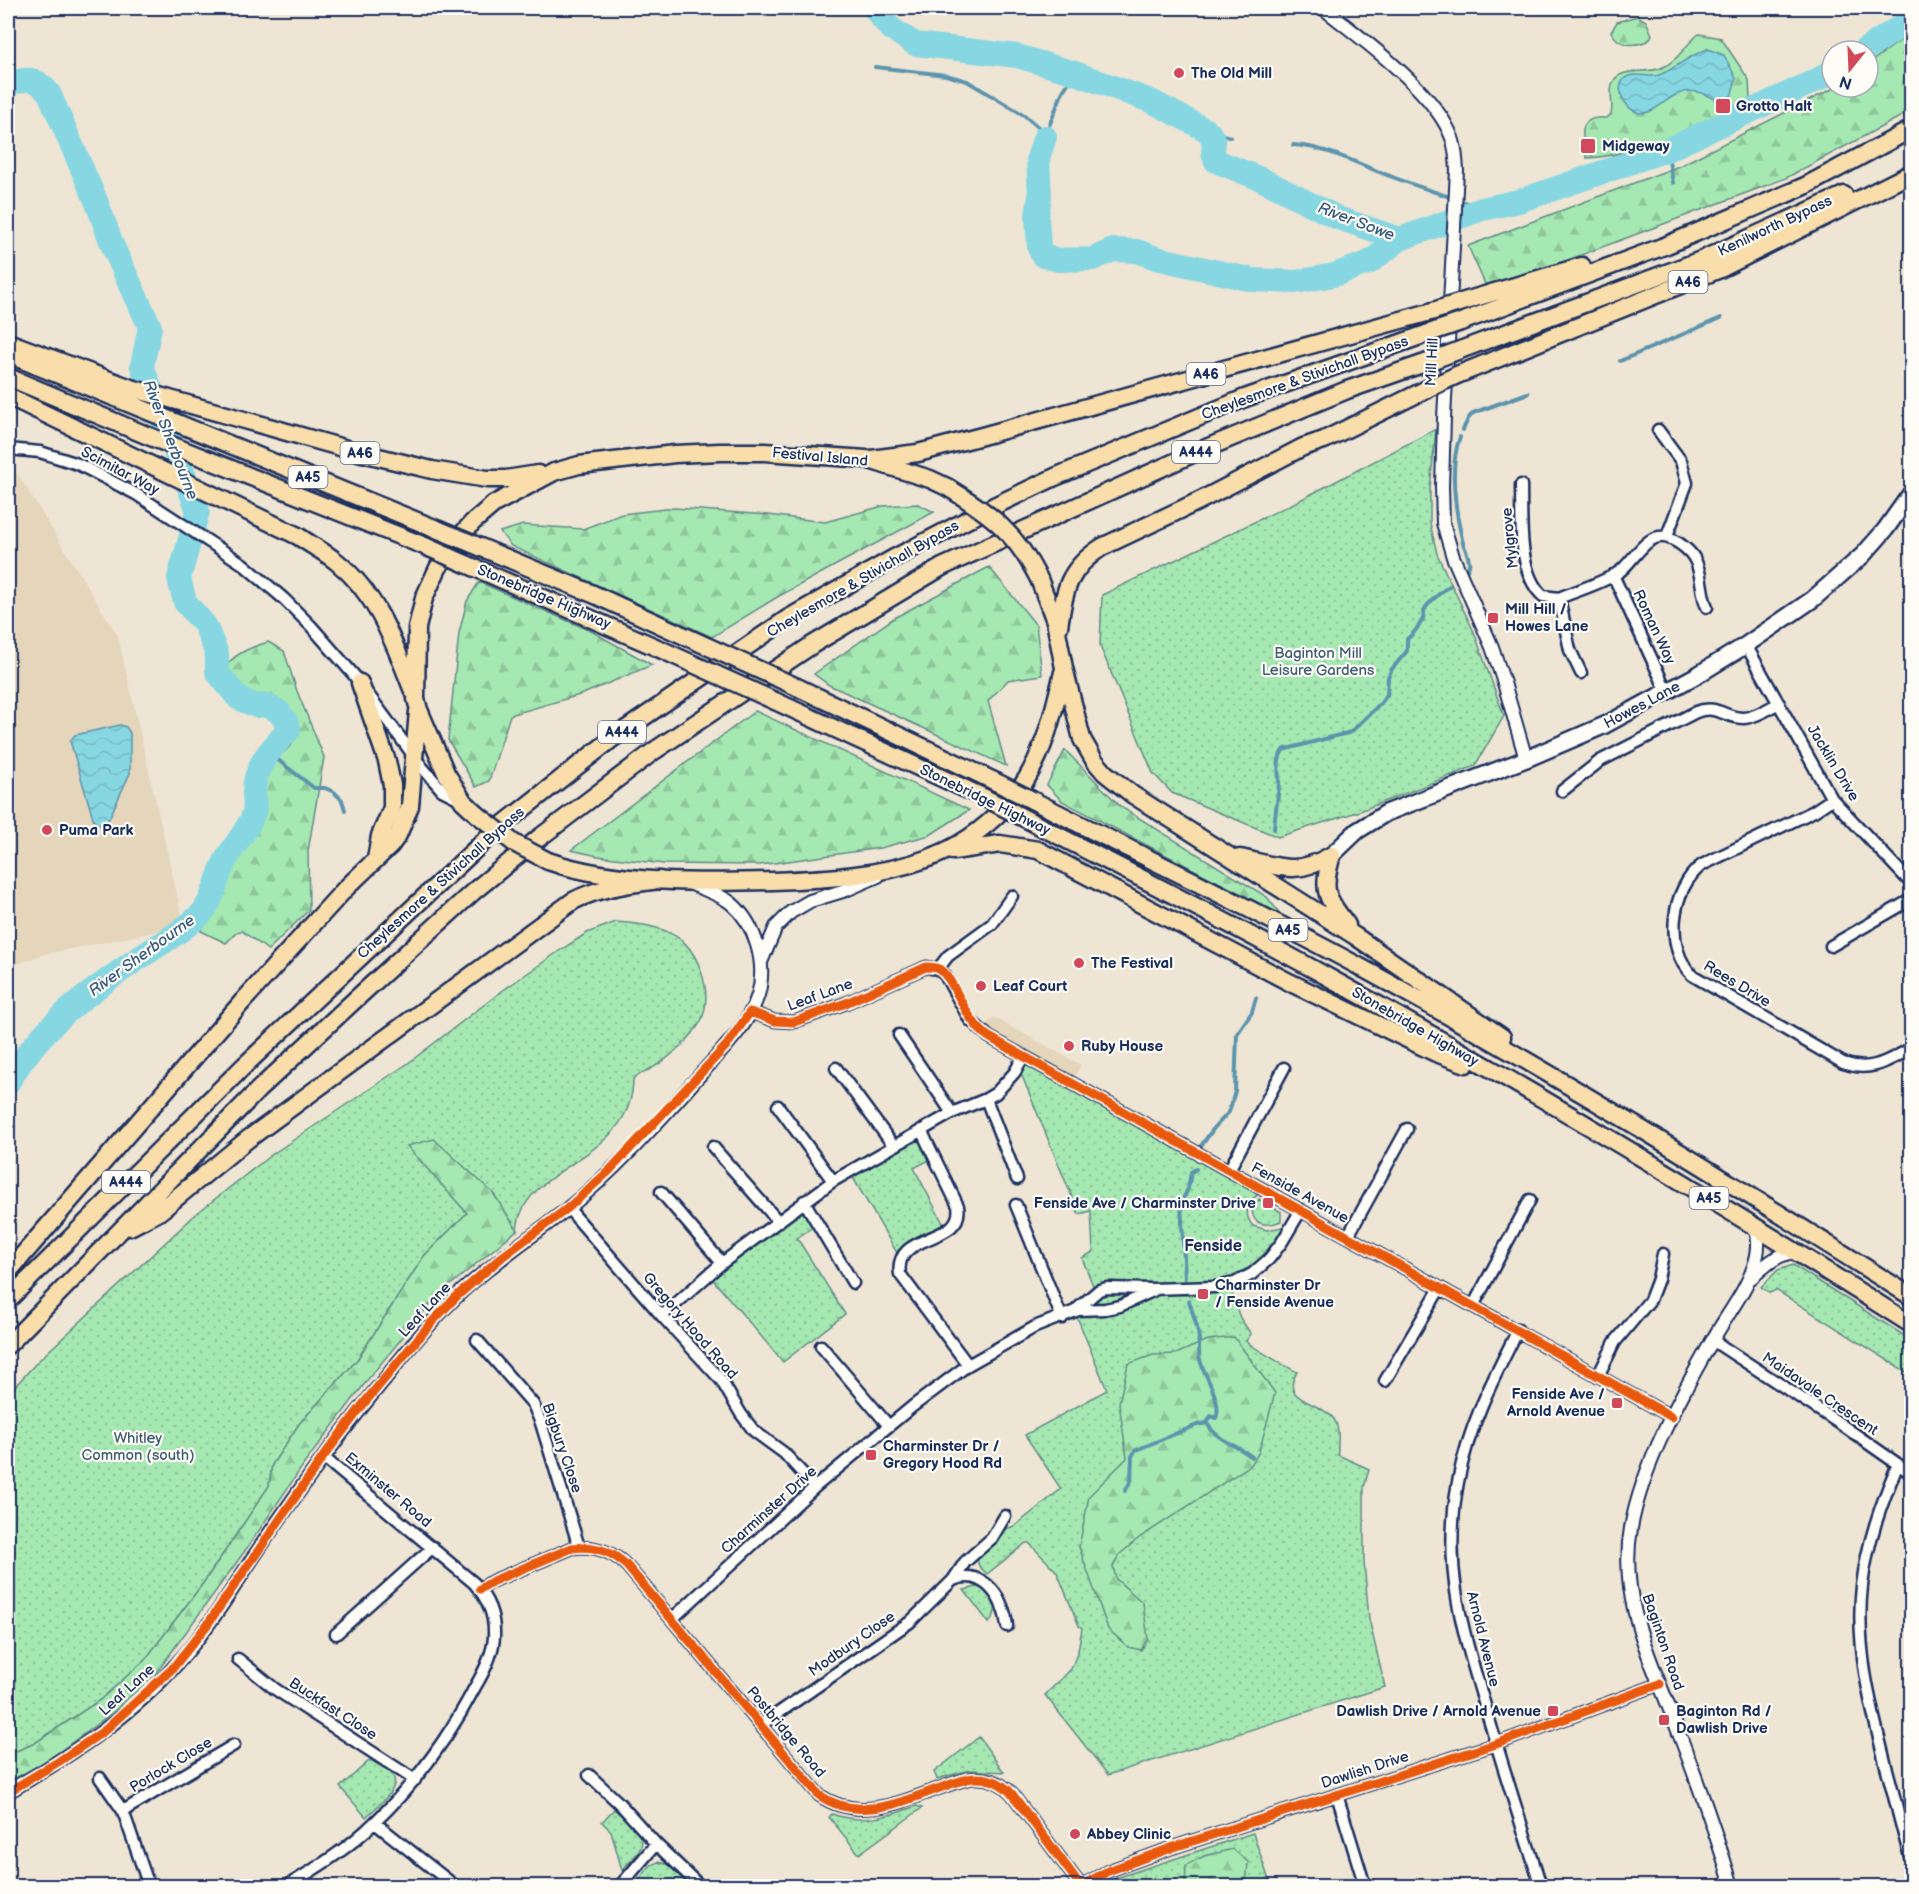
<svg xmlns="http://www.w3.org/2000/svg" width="1919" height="1894" font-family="'Balsamiq Sans',sans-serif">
<defs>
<pattern id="green-dots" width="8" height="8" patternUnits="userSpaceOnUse" patternTransform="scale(1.5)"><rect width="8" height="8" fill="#a6e8b1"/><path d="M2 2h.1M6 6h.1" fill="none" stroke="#8ec79b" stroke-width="1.8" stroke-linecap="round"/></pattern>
<pattern id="forest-firs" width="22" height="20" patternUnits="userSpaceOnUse" patternTransform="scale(1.5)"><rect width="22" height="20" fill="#a6e8b1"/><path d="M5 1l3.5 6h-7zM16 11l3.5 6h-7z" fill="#8ec79b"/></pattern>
<pattern id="water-waves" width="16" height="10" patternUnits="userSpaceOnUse" patternTransform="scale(1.5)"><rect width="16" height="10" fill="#87d7e2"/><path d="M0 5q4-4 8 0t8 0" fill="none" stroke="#74b9c4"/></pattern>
</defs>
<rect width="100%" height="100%" fill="#eee5d4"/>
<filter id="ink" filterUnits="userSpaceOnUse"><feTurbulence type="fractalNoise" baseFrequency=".0167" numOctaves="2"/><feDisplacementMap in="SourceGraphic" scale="12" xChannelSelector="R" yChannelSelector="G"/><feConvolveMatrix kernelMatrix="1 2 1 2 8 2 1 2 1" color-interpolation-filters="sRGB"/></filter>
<g filter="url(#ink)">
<!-- built -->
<path fill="#e4d5bb" d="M17,473L118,636L184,926L41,955L8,968V476Z
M993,1017L1081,1065L1073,1079L984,1028Z"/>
<!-- green -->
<path fill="url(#green-dots)" stroke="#608c88" stroke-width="1.5" d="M1436,429L1430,488V523L1437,554L1474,632L1504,716L1475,766L1360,811L1278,837L1172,793L1153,773L1100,646L1102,595L1300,500Z
M616,922C636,924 656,925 674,935C698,948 712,990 703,1016C701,1023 693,1033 688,1039C678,1049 665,1062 652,1068C644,1073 641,1071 633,1079C633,1162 523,1162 517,1230L493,1193L408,1146L467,1213L424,1256L357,1360L299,1424L272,1465L269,1486L204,1582L145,1660L100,1700L35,1743L8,1755V1394L38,1361L196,1214L271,1155L407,1064L502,991L562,949L587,933Z
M1023,1057L1263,1192C1248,1198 1242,1214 1253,1226L1267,1230L1293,1225L1276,1250L1240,1281L1232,1295L1240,1318L1251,1334L1246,1341C1252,1347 1287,1367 1297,1372C1278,1402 1321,1401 1334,1419C1341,1430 1337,1443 1338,1455L1369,1469L1364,1488V1562L1369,1619L1385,1687L1108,1775L1045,1695L1071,1669L1078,1651L1082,1628L1079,1626L1057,1572L1029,1543H1026L987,1574L979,1566L977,1559L997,1540L1004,1530L1016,1525L1061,1489L1025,1435L1107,1390L1075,1312L1096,1293L1082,1258L1093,1252L1091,1211L1079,1214L1022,1076L1015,1072Z
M921,1130L935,1157L914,1168L946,1229L900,1258L849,1171Z
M1259,1199L1281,1212V1221C1268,1226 1253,1227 1252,1210Z
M804,1201L817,1224L797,1238L845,1314L783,1362L709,1275Z
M1793,1265L1911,1340V1375L1776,1290L1770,1293L1761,1287L1778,1270Z
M977,1587C995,1591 1001,1609 989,1623L964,1590Z
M979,1737L1004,1772L969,1770L937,1779L934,1772Z
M370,1760C376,1764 389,1769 393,1776C401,1789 374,1809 366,1817L340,1787Z
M917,1806L922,1808L859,1854L829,1817L832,1814C862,1825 889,1816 917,1806Z
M614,1809C622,1817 646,1833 641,1847C638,1855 628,1863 622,1870L611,1831L602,1822Z
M1253,1833L1271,1886H1101L1116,1878Z
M658,1862L669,1865L690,1886L634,1885L651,1865Z"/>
<!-- forest -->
<path fill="url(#forest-firs)" stroke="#608c88" stroke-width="1.5" d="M1637,16L1646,21L1652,35L1649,40C1635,47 1619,47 1611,32L1617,22Z
M1911,33V111L1786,178L1525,276L1485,284L1468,246L1679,166L1836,87H1868V64Z
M1699,34L1721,38L1749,80L1750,99C1699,123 1645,155 1587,158C1582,137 1575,115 1607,118L1611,114C1614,104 1608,92 1613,82C1620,67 1648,74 1661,68C1679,61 1685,44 1699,34Z
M918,504L934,512L779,596L712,637L511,546L500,532L523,525L583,529L622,514L674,508L768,515L825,522L883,506Z
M989,567L1036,625L1042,675L1008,680L988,701L1006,766L829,685L814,674L894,618Z
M479,582L591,631L652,665L583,694L510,715L489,781L476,787L448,740L459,633L467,601Z
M268,642L284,651L297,691L324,757L308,851L309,910L268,950L242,931L237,932L226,943L201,931C205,911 214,907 221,890C227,876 232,861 240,848C245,839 255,832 260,823C270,804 255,792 261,774C264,765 272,760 280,755C307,735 299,719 276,701C248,702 240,691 223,672C229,655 252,647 268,642Z
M755,711L969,810L930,835L880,848L760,865L664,864L598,856L571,850Z
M1065,750L1121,807L1267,897L1281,915L1062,801L1047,785Z
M434,1139L493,1193L517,1230L436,1297L369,1378L304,1464L247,1548L157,1672L113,1712L47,1761L8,1782V1755L35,1743L100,1700L145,1660L204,1582L269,1486L272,1465L299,1424L357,1360L424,1256L467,1213L407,1146Z
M1234,1337L1275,1393L1259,1452L1251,1465L1139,1538L1120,1554L1113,1566L1116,1579L1143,1603L1148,1639L1141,1650L1128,1647L1108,1629L1079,1547L1089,1496L1127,1458L1119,1403L1128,1364L1153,1355L1176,1354L1208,1340Z
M1233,1849L1248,1862L1246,1886H1185L1186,1865L1204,1856Z"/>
<!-- water -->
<path fill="url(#water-waves)" stroke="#5c94ad" stroke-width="1.5" d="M1708,49L1724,55L1736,78L1731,97L1723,102C1714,100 1707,93 1697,92C1671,87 1661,112 1643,113C1629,115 1614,91 1623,80C1631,70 1649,79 1659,75C1676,69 1690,54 1708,49Z
M120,725L126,727L130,733V773L107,823L100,825L94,821L70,741L75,735Z"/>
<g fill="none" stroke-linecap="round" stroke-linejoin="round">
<!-- stream -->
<path stroke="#5c94ad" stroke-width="4" d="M875,67L946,75L967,81L1024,115L1038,127L1045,137
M1208,131L1230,137
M1045,136L1063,91L1075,73
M1293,145C1328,147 1357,164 1390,176C1420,188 1451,196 1482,209
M1667,150L1673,183
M1620,361L1721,318
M1463,430L1468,419L1473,413L1528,393
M1460,437C1449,465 1455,510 1462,539C1463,546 1468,553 1469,561C1470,566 1468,569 1465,573
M269,753L314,788H325L334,792L342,800L345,810
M1274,829C1275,814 1278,799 1279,784C1279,772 1276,761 1283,750L1351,732L1381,703L1387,695L1388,677L1392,669L1407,651V639C1414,634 1419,626 1423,619C1424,616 1423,612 1425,609C1427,604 1444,589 1450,586
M1201,1146L1214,1128L1229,1112L1235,1091L1237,1034L1252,1012L1256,998
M1185,1278L1181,1203L1188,1189L1191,1172L1196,1169
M1189,1301C1192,1311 1196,1322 1198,1332C1200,1341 1198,1352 1200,1360C1204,1375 1223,1402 1216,1418L1211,1416L1207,1423C1217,1441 1237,1445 1252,1457
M1125,1491L1131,1481L1132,1456L1136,1450L1197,1425L1207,1423"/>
<!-- river -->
<path stroke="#87d7e2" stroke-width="24" d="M874,8L890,28L915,44L1017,56L1075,73L1153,102L1208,131L1214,140L1213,153L1216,161L1263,180L1338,218L1400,239L1482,209L1519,201L1667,150L1819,79L1832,71
M1863,51L1912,19
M8,84C28,78 35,76 49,93L97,203L113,247L150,327L142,366L198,511L179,578L185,602L205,625L217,654V672L238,698L256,706L265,705L278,711L286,721L289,730C272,747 254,766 254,792C254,802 257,808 252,818C244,836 229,850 222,868C216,882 212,903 201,914C186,928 160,945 142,956C89,992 40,1026 8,1083
M1045,137L1038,158L1040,196L1037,216L1039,248L1043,256L1058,260L1093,259L1113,250L1137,251L1156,258L1253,280L1295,282L1334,275L1370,262L1400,239"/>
<defs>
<path id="minor" d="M1658,430L1681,461L1687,483L1667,536
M8,449L40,452L78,464L136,494L243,564L284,599L311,626L353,674L422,767L442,790L460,799
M1521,485C1522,518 1517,573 1543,596L1559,598L1570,650L1581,673
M1613,575L1667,692
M1559,598C1578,590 1601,584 1619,572C1635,561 1648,526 1673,540C1680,543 1690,551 1694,558C1703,573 1700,592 1707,607
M1746,645L1832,799L1912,884
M1562,791L1600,761L1696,712C1717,704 1725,718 1743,718C1755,718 1769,708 1779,703
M1832,799L1814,811L1702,865C1671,888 1664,948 1692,975L1843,1063C1871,1073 1887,1061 1912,1048
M1831,946L1912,899
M938,969L948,956L992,924L1012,896
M750,1012L775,1021L794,1022L846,1003L926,967L938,969L945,975L970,1020L989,1037L1672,1417
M899,1035L952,1113
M836,1068L893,1145
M986,1099L1017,1179
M778,1106L833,1181
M921,1130L958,1206C965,1245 893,1231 900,1274L968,1365
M713,1147L778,1221
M1229,1170L1284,1068
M661,1192L722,1263
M804,1201L853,1283
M1016,1205L1062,1318
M568,1208L662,1316L721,1380L741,1414L754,1431L784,1453L815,1487
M1348,1236L1407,1129
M1473,1306L1530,1200
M1077,1309L1099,1290L1107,1288L1151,1289L1215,1287L1235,1283L1252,1274L1269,1259L1282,1242L1301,1210
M662,1316L722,1263L833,1181L952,1113L986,1099L996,1093L1015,1072L1023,1057
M1518,1330C1493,1379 1468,1427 1458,1482C1442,1568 1462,1628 1486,1709C1503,1768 1522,1827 1541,1886
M477,1340L533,1404L541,1423L579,1547
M1712,1340L1839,1423L1912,1474
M821,1346L889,1426
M1598,1376L1615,1342L1650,1300L1658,1279L1663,1254
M1385,1381L1440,1288
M1898,1464C1881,1504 1867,1543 1862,1586C1855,1647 1871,1707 1886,1766C1895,1798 1902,1831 1912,1863
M953,1580L965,1562L992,1538L1005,1516
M480,1589L493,1581L572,1548C594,1545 612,1551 627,1566L819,1795C866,1828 919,1792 967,1779C984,1776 1000,1781 1012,1794L1081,1886L1108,1871L1174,1847L1496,1744L1660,1684
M672,1619L815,1487L913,1406L968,1365L1035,1327L1078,1310L1105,1309L1120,1306L1157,1289
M336,1634L433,1547
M238,1659L275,1689L415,1780
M761,1725L910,1622L953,1580C984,1567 1005,1600 1007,1626
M589,1775L620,1804L656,1844L700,1886
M100,1778L123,1811L149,1886
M1337,1795L1365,1886
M123,1811L234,1745
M375,1823L455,1886
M287,1886C318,1867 349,1848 375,1822C416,1783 449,1737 475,1687C484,1672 493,1655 494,1637C495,1615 488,1599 474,1583L323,1457
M620,1886L656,1844"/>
<path id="tertiary" d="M1323,8C1362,39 1435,91 1452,138C1456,148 1456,159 1457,170L1444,418L1442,486L1443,523L1453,557L1492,647L1504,683L1526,759
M761,962L776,927L791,912L810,901L846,890L878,876
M1751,1278C1765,1266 1779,1251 1799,1253
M8,1792C71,1755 133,1716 181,1659C211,1625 235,1584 261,1546C301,1487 342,1430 388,1375C410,1347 433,1319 458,1295C492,1263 530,1238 567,1209C615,1171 658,1122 699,1076C721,1051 748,1027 758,995C767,964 756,924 731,903C719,894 705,890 692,884
M1732,1886C1716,1833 1697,1780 1677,1728C1652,1661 1618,1601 1631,1528C1642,1466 1681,1395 1712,1341C1726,1316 1745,1293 1754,1266C1759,1252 1760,1240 1755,1226"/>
<path id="secondary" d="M1332,855L1357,831L1386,813L1526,759L1605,725L1699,674L1746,645L1813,599L1863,555L1885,530L1912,492"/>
<path id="trunk" d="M1468,300L1582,266
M1461,322L1667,245L1805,186L1912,129
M8,342L131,388L354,451L432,470L487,479H506L538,474
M1460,350L1701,260L1844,195
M8,354L439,530
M1457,375L1720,269L1912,173
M8,377L146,435L427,547
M8,396L298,536C311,545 325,552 337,562C378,595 394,643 413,691
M871,459L918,453L982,436L1430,312
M480,547L593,594L678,633
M466,564L660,649
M1039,579L1055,621L1064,668L1082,739L1094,760L1105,773L1133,795L1355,936L1502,1037
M1059,627C1064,589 1069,568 1102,547L1199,501L1303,447L1324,440L1425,390
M360,683L387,761L392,785V808L380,836L376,859
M797,687L994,781
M775,701L985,798
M1032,800C1142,856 1254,909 1362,968C1550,1070 1731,1183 1912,1297
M478,815L463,801L446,773L419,710L416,699L417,628L424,598L438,568L452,545L473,522L494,504L554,472L579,465L675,454L720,452H765L866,459L930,479L947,487
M1020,816C1119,867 1219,917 1317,971C1520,1082 1717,1201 1912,1325
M953,851L1000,844L1038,850L1289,982L1436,1053L1466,1064
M1332,855C1321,891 1326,897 1347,925
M1240,858C1278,866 1295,877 1332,855
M548,861C615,884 702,883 773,881C825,879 880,876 929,858C957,848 984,829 1004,808C1040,772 1052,720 1063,672
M130,1227L159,1212L248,1139L573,901C600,887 631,884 660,880
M8,1272L243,1001L345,889L390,846L398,835L410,806L418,711
M8,1300L245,1065L496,830L613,738L787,619L896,557L994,506L1055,477L1245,398L1429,333
M8,1345L259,1089L357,998L474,891L539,838L654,751L812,645L942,567L1199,451L1347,390L1428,362"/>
</defs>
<!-- minor casing -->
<use href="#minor" stroke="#1b2f5e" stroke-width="15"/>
<!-- tertiary casing -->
<use href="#tertiary" stroke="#1b2f5e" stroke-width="16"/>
<!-- secondary casing -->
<use href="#secondary" stroke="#1b2f5e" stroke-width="20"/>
<!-- trunk casing -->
<use href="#trunk" stroke="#1b2f5e" stroke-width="21"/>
<!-- minor -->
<use href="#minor" stroke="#fdfcf7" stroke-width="10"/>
<!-- tertiary -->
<use href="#tertiary" stroke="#fdfcf7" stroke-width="12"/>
<!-- secondary -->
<use href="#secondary" stroke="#fdfcf7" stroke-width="15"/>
<!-- trunk -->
<use href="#trunk" stroke="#f9deab" stroke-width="16"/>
<defs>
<path id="trunk-bridge" d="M1430,312L1468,300
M1429,333L1461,322
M1428,362L1460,350
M1425,390L1457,375
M947,487C991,514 1015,532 1039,579
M439,530L480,547
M427,547L466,564
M678,633L797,687
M660,649L775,701
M994,781L1032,800
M985,798L1020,816
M478,815L514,843L548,861"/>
</defs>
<!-- trunk-bridge casing -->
<use href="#trunk-bridge" stroke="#1b2f5e" stroke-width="21" stroke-linecap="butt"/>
<!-- trunk-bridge -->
<use href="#trunk-bridge" stroke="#f9deab" stroke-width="16"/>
<defs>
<path id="cycleway" d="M480,1589L493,1581L572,1548C594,1545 612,1551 627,1566L819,1795C866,1828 919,1792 967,1779C984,1776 1000,1781 1012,1794L1081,1886L1108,1871L1174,1847L1496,1744L1660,1684
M8,1792L58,1762L104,1731L172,1669L207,1625L323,1457L365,1402L432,1322L458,1295L502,1257L568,1208L609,1171L727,1045L750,1012L775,1021L794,1022L846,1003L926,967C931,967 935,967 939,969C957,981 963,1020 989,1037L1672,1417"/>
</defs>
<!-- cycleway casing -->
<use href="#cycleway" stroke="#fdfcf7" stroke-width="13"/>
<!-- cycleway -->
<use href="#cycleway" stroke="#e8590c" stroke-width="9"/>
</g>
</g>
<!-- markers -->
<g fill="#d1495b" stroke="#fdfcf7" stroke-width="2">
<circle cx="1179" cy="73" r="6"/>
<rect x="1715" y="98" width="16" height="16" rx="3"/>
<rect x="1580" y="138" width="16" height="16" rx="3"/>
<rect x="1487" y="612" width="12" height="12" rx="3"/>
<circle cx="47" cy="830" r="6"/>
<circle cx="1079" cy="963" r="6"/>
<circle cx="981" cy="986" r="6"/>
<circle cx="1069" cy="1046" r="6"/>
<rect x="1262" y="1197" width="12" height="12" rx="3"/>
<rect x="1197" y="1288" width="12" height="12" rx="3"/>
<rect x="1611" y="1397" width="12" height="12" rx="3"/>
<rect x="865" y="1449" width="12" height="12" rx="3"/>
<rect x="1547" y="1705" width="12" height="12" rx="3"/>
<rect x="1658" y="1714" width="12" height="12" rx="3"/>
<circle cx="1075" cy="1834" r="6"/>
</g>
<g text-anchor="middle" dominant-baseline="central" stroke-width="4.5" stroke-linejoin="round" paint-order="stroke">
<!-- shield labels -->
<g fill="#fdfcf7" stroke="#5f6c8c" stroke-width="1.5">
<rect x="1668.5" y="271" width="39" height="22" rx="4.5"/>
<rect x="1186.5" y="363" width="39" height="22" rx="4.5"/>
<rect x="1172" y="441" width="48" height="22" rx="4.5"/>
<rect x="340.5" y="442" width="39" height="22" rx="4.5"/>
<rect x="288.5" y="466" width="39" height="22" rx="4.5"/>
<rect x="598" y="721" width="48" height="22" rx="4.5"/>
<rect x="1268.5" y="919" width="39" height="22" rx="4.5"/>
<rect x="102" y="1171" width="48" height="22" rx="4.5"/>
<rect x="1689.5" y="1187" width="39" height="22" rx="4.5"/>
</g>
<g font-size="14" font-weight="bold" fill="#1b2f5e">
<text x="1688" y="282">A46</text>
<text x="1206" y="374">A46</text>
<text x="1196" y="452">A444</text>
<text x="360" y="453">A46</text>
<text x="308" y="477">A45</text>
<text x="622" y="732">A444</text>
<text x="1288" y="930">A45</text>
<text x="126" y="1182">A444</text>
<text x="1709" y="1198">A45</text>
</g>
<!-- poi labels -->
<g font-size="15" font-weight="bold" fill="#1b2f5e" stroke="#fdfcf7" text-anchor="start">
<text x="1191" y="73">The Old Mill</text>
<text x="1736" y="106">Grotto Halt</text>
<text x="1602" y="146">Midgeway</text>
<text x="1505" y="609">Mill Hill /<tspan x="1505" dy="17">Howes Lane</tspan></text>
<text x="59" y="830">Puma Park</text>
<text x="1091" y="963">The Festival</text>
<text x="993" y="986">Leaf Court</text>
<text x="1081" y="1046">Ruby House</text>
<text x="1256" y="1203" text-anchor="end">Fenside Ave / Charminster Drive</text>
<text x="1215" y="1285">Charminster Dr<tspan x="1215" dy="17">/ Fenside Avenue</tspan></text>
<text x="1605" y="1394" text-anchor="end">Fenside Ave /<tspan x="1605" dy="17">Arnold Avenue</tspan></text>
<text x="883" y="1446">Charminster Dr /<tspan x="883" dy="17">Gregory Hood Rd</tspan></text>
<text x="1541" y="1711" text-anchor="end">Dawlish Drive / Arnold Avenue</text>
<text x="1676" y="1711">Baginton Rd /<tspan x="1676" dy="17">Dawlish Drive</tspan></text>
<text x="1087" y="1834">Abbey Clinic</text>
</g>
<!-- street labels -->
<g font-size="15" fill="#1b2f5e" stroke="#fdfcf7">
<text transform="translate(1775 226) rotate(-25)">Kenilworth Bypass</text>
<text transform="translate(1432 362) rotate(-87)">Mill Hill</text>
<text transform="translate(1305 378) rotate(-20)">Cheylesmore &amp; Stivichall Bypass</text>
<text transform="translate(820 457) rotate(5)">Festival Island</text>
<text transform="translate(120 471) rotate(28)">Scimitar Way</text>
<text transform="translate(1510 538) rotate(-96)">Mylgrove</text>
<text transform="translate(863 579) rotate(-30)">Cheylesmore &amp; Stivichall Bypass</text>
<text transform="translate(544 597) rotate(23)">Stonebridge Highway</text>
<text transform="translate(1654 627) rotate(65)">Roman Way</text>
<text transform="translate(1642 705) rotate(-28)">Howes Lane</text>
<text transform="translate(1833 763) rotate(59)">Jacklin Drive</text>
<text transform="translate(985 800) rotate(26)">Stonebridge Highway</text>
<text transform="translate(441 883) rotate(-42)">Cheylesmore &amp; Stivichall Bypass</text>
<text transform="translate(1737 984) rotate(31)">Rees Drive</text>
<text transform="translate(820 995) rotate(-20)">Leaf Lane</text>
<text transform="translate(1415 1027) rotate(30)">Stonebridge Highway</text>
<text transform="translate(1300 1193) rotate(29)">Fenside Avenue</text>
<text transform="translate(425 1310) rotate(-47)">Leaf Lane</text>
<text transform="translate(690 1326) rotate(49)">Gregory Hood Road</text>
<text transform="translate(1820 1394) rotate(34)">Maidavale Crescent</text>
<text transform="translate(562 1448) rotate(71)">Bigbury Close</text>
<text transform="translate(388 1490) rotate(40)">Exminster Road</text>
<text transform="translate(769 1510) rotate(-42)">Charminster Drive</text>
<text transform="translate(1483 1639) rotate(76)">Arnold Avenue</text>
<text transform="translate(1663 1642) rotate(71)">Baginton Road</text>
<text transform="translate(852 1644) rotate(-35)">Modbury Close</text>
<text transform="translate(127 1690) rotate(-42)">Leaf Lane</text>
<text transform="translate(333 1709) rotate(33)">Buckfast Close</text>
<text transform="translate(786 1732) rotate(50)">Postbridge Road</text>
<text transform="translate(171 1765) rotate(-31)">Porlock Close</text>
<text transform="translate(1365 1770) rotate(-18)">Dawlish Drive</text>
</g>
<!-- park labels -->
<g font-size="15" fill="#3e5d73" stroke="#fdfcf7">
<text x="1318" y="653">Baginton Mill<tspan x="1318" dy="17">Leisure Gardens</tspan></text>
<text x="138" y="1438">Whitley<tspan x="138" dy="17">Common (south)</tspan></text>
</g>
<!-- water labels -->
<g font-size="16" font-style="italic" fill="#36597f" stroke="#fdfcf7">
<text transform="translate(1356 222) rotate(21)">River Sowe</text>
<text transform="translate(170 440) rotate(69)">River Sherbourne</text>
<text transform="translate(142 956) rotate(-36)">River Sherbourne</text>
</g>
<!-- neighbourhood labels -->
<g font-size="16" font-weight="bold" fill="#1b2f5e" stroke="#fdfcf7">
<text x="1213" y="1246">Fenside</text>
</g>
</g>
<!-- margin -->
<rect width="1919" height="1894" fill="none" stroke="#fdfcf7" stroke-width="30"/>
<rect x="15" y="15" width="1889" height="1864" fill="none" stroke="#1b2f5e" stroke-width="2" filter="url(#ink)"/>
<!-- north arrow -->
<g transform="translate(1850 69) rotate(198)"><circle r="28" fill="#fdfcf7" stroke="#a3aaba" stroke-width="1.5"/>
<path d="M0-4.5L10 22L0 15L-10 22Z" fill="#d1495b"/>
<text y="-9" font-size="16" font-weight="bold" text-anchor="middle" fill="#1b2f5e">N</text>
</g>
</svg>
